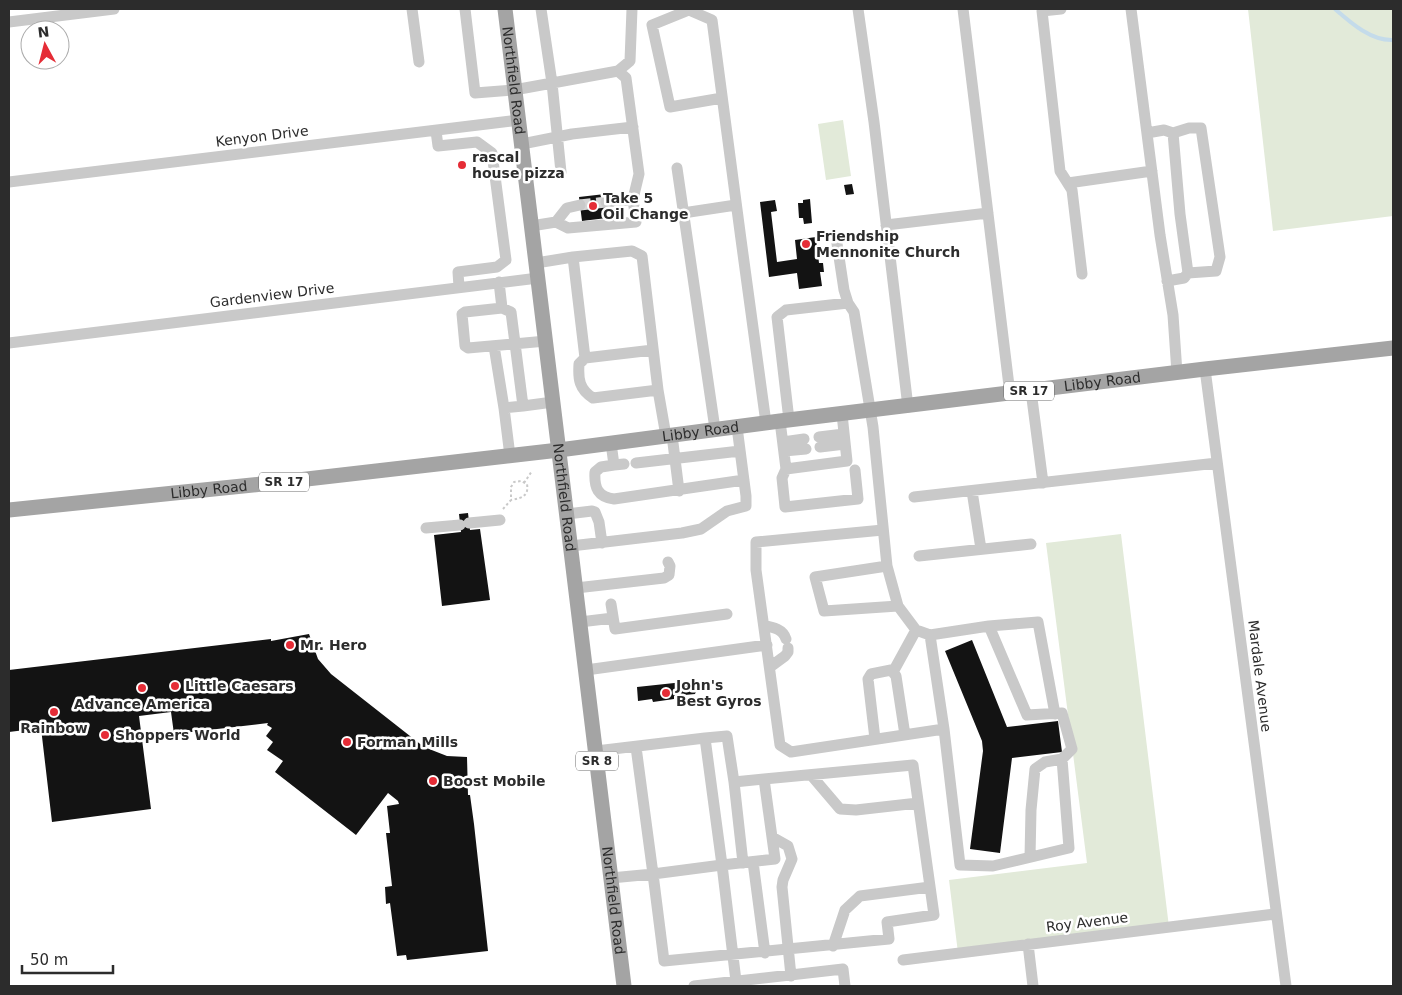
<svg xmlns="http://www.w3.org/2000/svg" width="1402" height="995" font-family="'DejaVu Sans',sans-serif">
<rect width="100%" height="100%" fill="#fff"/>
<!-- green -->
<path fill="#e2ead9" d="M1248,9H1393V216L1273,231Z
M843,120L851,176L826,180L818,124Z
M1121,534L1169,927L958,953L949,880L1087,863L1046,543Z"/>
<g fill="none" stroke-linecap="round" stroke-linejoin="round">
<!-- stream -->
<path stroke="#c4dbea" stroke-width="4" d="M1335,9C1351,23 1371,41 1393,40"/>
</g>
<!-- building -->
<path fill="#131313" d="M852,184L854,194L846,195L844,185Z
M605,194L607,218L582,221L579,197Z
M810,199L812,223L804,224L803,218H799L798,203H803V200Z
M775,200L777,211L771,212L777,262L797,259L795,240L816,237L819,263H823L824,272H820L822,286L799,289L797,273L769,277L760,202Z
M468,513L470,530L480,529L490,600L442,606L434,535L461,532L459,514Z
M309,634L318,659L331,674L424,747L447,756L467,757L468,795H470L474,824L488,951L407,960L406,955L397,956L390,903L386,904L385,887L392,886L386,833H390L387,806L399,804L398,801L388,793L356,835L275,772L283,761L267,750L273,742L266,736L272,728L267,725L268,723L174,734L171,712L139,716L151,809L52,822L41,728L9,732V670L271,639V641Z
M972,640L1007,727L1058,721L1062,752L1012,758L1000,853L970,849L983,751L982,741L945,651Z
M693,681L698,686L695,694L674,696V699L653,702L652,699L638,701L637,687Z"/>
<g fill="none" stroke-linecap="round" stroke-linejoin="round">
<!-- minor-tunnel -->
<path stroke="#d5d5d5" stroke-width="11" stroke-dasharray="11 5.5" stroke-linecap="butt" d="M580,205L606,202"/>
<!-- path -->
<path stroke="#c9c9c9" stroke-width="2" stroke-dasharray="2.5 2.5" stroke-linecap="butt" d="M524,483L532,471
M503,509L511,500V487L514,482L521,481L527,484C529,496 522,498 511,500"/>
<!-- minor -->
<path stroke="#c9c9c9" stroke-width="11" d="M412,9L419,62
M465,9L475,93L514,90L618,71L630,61L632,9
M541,9L552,83L561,172
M858,9L874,122L908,407
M963,9L1010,394
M1061,9L1042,11L1060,171L1072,190L1082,274
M1131,9L1160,235L1173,315L1177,373
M9,22L114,9
M618,71L626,78L639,174L633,199
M722,98L670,107L652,25L689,10L712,20C730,154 747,289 766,423
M436,131L438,146L477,142L492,153L506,260L497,267L458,272L459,287
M1147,133L1164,130L1173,133L1180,214L1188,273L1184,278L1167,281
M1173,133L1189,128H1201L1220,257L1216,271L1188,273
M522,144L572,134L633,127
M677,168L715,429
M9,182L519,120
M1068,183L1152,171
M580,205L567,208L556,222L568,228L636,222L633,199L606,202
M683,213L736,205
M886,225L988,213
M531,226L556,222
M836,237L844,290L848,303
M573,257L632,251L642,256L658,390L666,436
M536,263L573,257L585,358
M502,308L465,312L462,314L465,346L468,348L546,341
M9,343L538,278
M494,346L504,408L523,406L511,312L502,308L499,282
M653,350L585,358L579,364C578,379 579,389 593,398L658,390
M1205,369L1286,986
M1031,391L1043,483
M523,406L553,402
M504,408L510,456
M789,420L777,317L786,310L848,303L854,312L873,427L887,566L898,606L916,630L930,635
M780,421L786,469L847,461L842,414
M672,435L679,491
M819,437L844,434
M783,442L804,439
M611,443L614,465L624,464
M820,447L845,444
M784,451L806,449
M636,463L740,451
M614,465L601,467L595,472C594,488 598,497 614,499L744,480
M786,469L782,478L785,507L858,499L855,470
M972,491L981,549
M914,497L1217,463
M567,514L592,511L595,512L599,522L602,543
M469,523L500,520
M426,528L460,525
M883,530L756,542V570L780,745L791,752L944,729L960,865L993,866L1069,848L1062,759L1072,749L1062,713L1027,715L989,626L930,635L944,729
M571,546L682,533L701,529L727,511L746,506V496L737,427
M919,556L1031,544
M887,566L815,577L824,611L898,606
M576,588L664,578L669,575L670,566L668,562
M611,604L615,629L727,614
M580,622L613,618
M764,626C773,627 783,629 786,639
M989,626L1038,622L1055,714
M770,667L785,656L788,652V648
M586,670L767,645
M893,672L916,630
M705,738L727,736L734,782L764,779
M875,739L868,679L871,674L891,670L896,676L905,735
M596,751L705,738L722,865L653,874L636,747
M811,775L840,809L856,810L918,803
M734,782L743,863
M772,837L788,846L792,859L783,880L782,887L791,976
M1030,857L1031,810L1035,769L1045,762L1062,759
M753,862L765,953
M611,878L653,874L664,961C739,954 814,947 889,939L887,922L934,915L913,765L764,779L775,859L722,865L736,981
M1028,944L1033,986
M833,946L845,910L860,896L930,887
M903,960L1275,914
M694,986L843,969L845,986"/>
<!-- major -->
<g stroke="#a4a4a4" stroke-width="15">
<path id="s1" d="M505,9L624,986"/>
<path id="s2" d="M9,510L272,483L559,450L780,421L1205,369L1393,348"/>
</g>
</g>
<!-- markers -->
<g fill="#e52c36" stroke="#fff" stroke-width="2">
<circle cx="462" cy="165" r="5"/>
<circle cx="593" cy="206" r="5"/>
<circle cx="806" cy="244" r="5"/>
<circle cx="290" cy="645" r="5"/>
<circle cx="175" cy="686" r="5"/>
<circle cx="142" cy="688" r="5"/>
<circle cx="666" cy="693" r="5"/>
<circle cx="54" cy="712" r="5"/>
<circle cx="105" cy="735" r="5"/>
<circle cx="347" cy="742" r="5"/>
<circle cx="433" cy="781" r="5"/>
</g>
<g text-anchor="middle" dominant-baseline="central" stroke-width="5" stroke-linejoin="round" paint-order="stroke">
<!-- shield labels -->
<g fill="#fff" stroke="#6b6b6b" stroke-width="1">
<rect x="1004" y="381.5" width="50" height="19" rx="4"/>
<rect x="259" y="472.5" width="50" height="19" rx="4"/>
<rect x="576" y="751.5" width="42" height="19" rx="4"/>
</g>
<g font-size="12" font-weight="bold" fill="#2c2c2c">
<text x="1029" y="391">SR 17</text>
<text x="284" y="482">SR 17</text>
<text x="597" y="761">SR 8</text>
</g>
<!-- street labels -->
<g font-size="14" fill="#2c2c2c" stroke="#fff">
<text stroke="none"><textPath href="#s1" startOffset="72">Northfield Road</textPath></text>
<text transform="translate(262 136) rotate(-7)">Kenyon Drive</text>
<text transform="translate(272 295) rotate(-7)">Gardenview Drive</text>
<text stroke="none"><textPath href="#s2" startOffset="1101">Libby Road</textPath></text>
<text stroke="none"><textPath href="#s2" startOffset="696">Libby Road</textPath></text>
<text stroke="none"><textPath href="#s2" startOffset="201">Libby Road</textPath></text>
<text stroke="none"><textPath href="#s1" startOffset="492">Northfield Road</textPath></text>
<text transform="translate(1260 676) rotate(83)">Mardale Avenue</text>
<text stroke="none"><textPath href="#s1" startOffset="898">Northfield Road</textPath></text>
<text transform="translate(1087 922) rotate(-7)">Roy Avenue</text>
</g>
<!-- poi labels -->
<g font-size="14" font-weight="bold" fill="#2c2c2c" stroke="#fff" text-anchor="start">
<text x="472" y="157">rascal<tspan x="472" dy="16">house pizza</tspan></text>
<text x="603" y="198">Take 5<tspan x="603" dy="16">Oil Change</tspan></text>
<text x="816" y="236">Friendship<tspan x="816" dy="16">Mennonite Church</tspan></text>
<text x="300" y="645">Mr. Hero</text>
<text x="676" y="685">John's<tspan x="676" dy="16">Best Gyros</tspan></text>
<text x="185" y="686">Little Caesars</text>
<text x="142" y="704" text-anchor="middle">Advance America</text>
<text x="54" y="728" text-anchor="middle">Rainbow</text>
<text x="115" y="735">Shoppers World</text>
<text x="357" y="742">Forman Mills</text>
<text x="443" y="781">Boost Mobile</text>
</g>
</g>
<!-- border -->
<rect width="1402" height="995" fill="none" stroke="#2c2c2c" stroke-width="20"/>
<!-- north arrow -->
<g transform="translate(45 45) rotate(353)"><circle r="24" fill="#ffffff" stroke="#ababab"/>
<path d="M0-4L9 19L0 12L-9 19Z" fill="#e52c36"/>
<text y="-8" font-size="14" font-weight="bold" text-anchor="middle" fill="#2c2c2c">N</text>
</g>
<!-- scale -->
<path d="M22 965v8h91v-8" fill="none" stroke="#2c2c2c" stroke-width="2.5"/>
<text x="30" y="965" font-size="15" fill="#2c2c2c" stroke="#ffffff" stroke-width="4" paint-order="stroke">50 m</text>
</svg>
